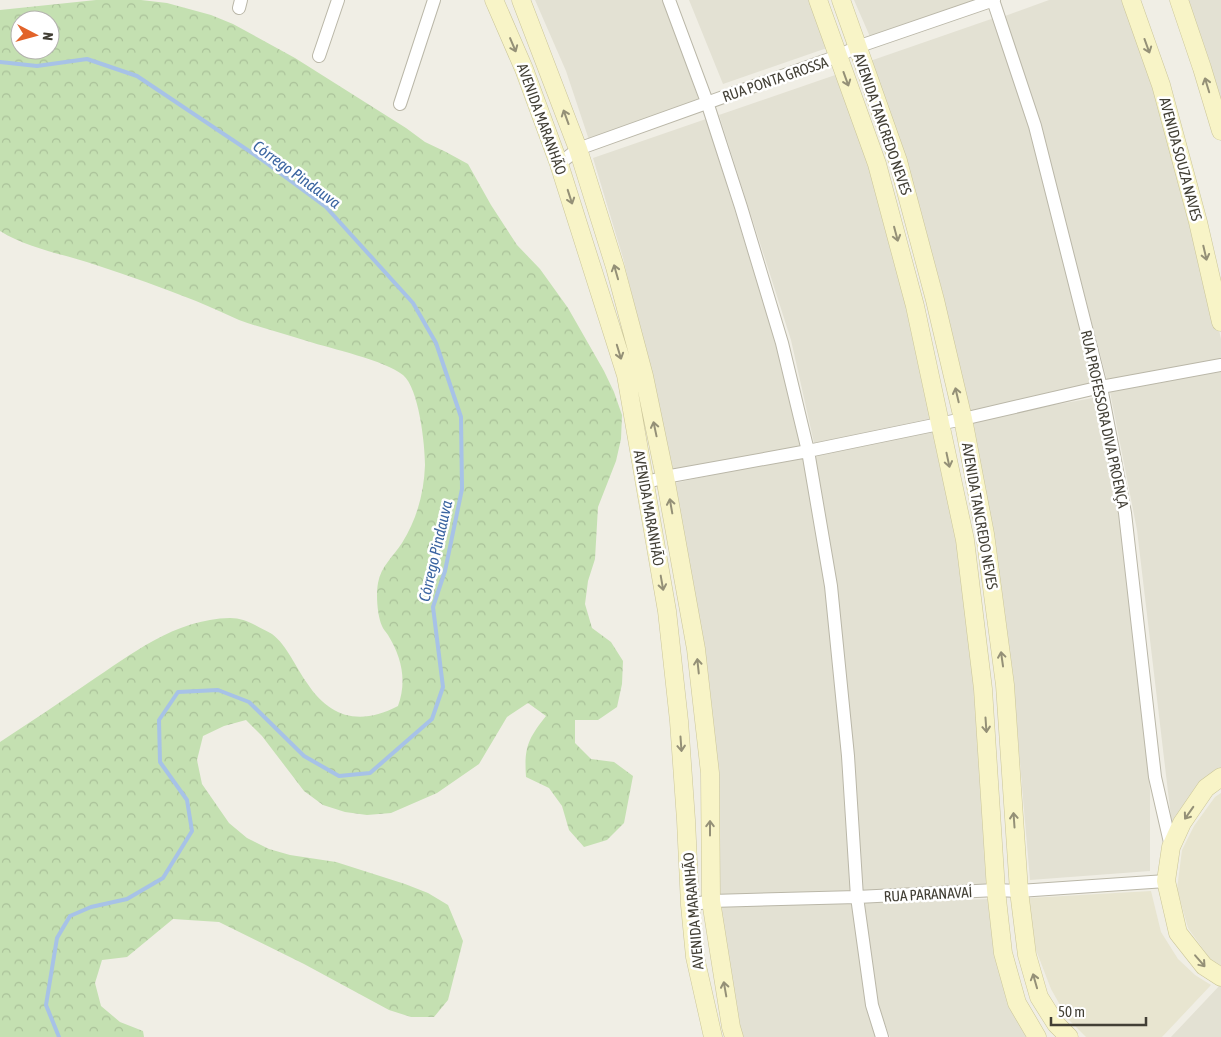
<svg xmlns="http://www.w3.org/2000/svg" width="1221" height="1037" font-family="'Asap Condensed',sans-serif">
<defs>
<pattern id="forest-crowns" width="20" height="18" patternUnits="userSpaceOnUse" patternTransform="scale(1.25)"><rect width="20" height="18" fill="#c4e0b1"/><path d="M2 6a3 3 0 1 1 6 0M12 15a3 3 0 1 1 6 0" fill="none" stroke="#aac199"/></pattern>
</defs>
<rect width="100%" height="100%" fill="#f0eee5"/>
<!-- residential -->
<path fill="#e3e1d3" d="M535,0H662L675,32L699,101L590,143L566,71Z
M689,0H809L827,48L723,84Z
M854,0H978L871,39Z
M1049,0H1130L1195,222L1221,339V361L1107,380L1039,124L1005,16Z
M1183,0H1221V115Z
M997,17L1032,127L1099,385L967,413L943,294L904,156L870,61Z
M841,73L872,163L933,418L814,443L791,340L719,115Z
M706,119L777,346L801,446L669,472L651,374L623,258L593,158Z
M1221,369V772L1173,834L1137,530L1110,392Z
M1098,397L1120,513L1140,690L1150,790V871L1030,880L1013,681L967,421Z
M937,428L961,540L996,891L860,894L814,454Z
M804,456L828,587L845,756L853,893L720,896L714,769L670,484Z
M995,899L1029,1037H890L876,1002L862,902Z
M853,902L879,1037H739L735,1024L721,905Z
M1221,984V1037H1171Z"/>
<!-- education -->
<path fill="#e8e5d0" d="M1221,793V966L1211,960L1188,928L1177,889L1182,850L1194,826L1215,797Z
M1151,891L1161,932L1178,959L1195,975L1211,985L1162,1037H1086L1068,1019L1051,989L1036,950L1028,898Z"/>
<!-- forest -->
<path fill="url(#forest-crowns)" fill-rule="evenodd" d="M96,0H141L167,3L211,15L233,24L295,58L406,128L425,142L446,152L468,164L491,205L517,245L540,269L568,308L604,371L614,392L622,415L621,439L616,461L598,507L595,559L588,581L585,604L592,628L611,642L623,661L622,684L617,707L598,720H575V743L591,759L614,762L633,776L624,823L607,840L584,847L569,830L562,806L549,788L526,777C524,747 528,739 546,716L528,703L507,717L479,764L437,793L391,813L367,815L345,812L323,805L304,791L262,736L246,720L224,726L203,736L197,760L202,784L229,823L247,838L269,849L290,855L336,862L405,884L428,893L448,905L463,941L448,1000L434,1017H411L389,1010L304,964L219,922L173,919L127,957L102,960L95,983L101,1006L120,1022L143,1031L144,1037H0V742C29,723 59,703 88,683C132,654 175,619 230,618C240,618 247,621 255,625C260,628 267,631 272,634C287,645 296,668 307,683C330,718 360,726 398,706C407,681 402,658 388,635C386,632 383,629 382,626C377,615 376,594 378,583C381,566 393,557 402,543C417,519 424,493 425,465C425,445 419,388 403,375C384,360 332,349 307,341C285,334 261,328 239,320C225,314 211,307 196,301C163,288 130,276 96,265C64,254 29,249 0,231V10ZM20,20H50V50H20Z"/>
<g fill="none" stroke-linecap="round" stroke-linejoin="round">
<!-- stream -->
<path stroke="#a7c2e7" stroke-width="4" d="M0,62L37,66L87,59L137,76L261,159L326,207L413,303L436,343L461,417L462,489L445,571L433,607L443,687L432,719L370,773L339,776L304,756L249,702L218,690L178,692L159,720L160,762L187,800L192,831L163,878L127,899L91,907L70,916L57,938L46,1005L59,1037"/>
<defs>
<path id="street" d="M669,0L707,102L741,207L782,343L808,451L831,586L848,756L857,897L872,1005L882,1037
M993,0L1035,126L1101,387L1125,513L1155,777L1171,847
M239,8L241,0
M319,56L338,0
M400,104L434,0
M559,164L578,149L838,56L857,47L994,0
M644,483L665,477L808,451L963,419L1101,387L1221,365
M690,905L711,901L857,897L996,890L1019,891L1166,881"/>
<path id="secondary" d="M494,0L524,69L559,164L626,375L667,611L679,721L686,820L690,905L695,957L713,1037
M521,0L578,149L615,267L644,376L665,477L696,649L710,773L711,901L731,1027L734,1037
M818,0L877,164L915,306L965,540L983,689L996,890L1003,953L1017,1003L1037,1037
M841,0L898,161L935,300L963,419L985,534L1005,685L1019,891L1027,955L1039,997L1056,1024L1069,1037
M1131,0L1161,85L1198,222L1221,322
M1179,0L1202,68L1221,131
M1221,777L1206,788L1182,823L1171,847L1166,881L1178,933L1204,966L1221,977"/>
</defs>
<!-- street casing -->
<use href="#street" stroke="#bab7a8" stroke-width="14"/>
<!-- secondary casing -->
<use href="#secondary" stroke="#cbc699" stroke-width="19"/>
<!-- street -->
<use href="#street" stroke="#fff" stroke-width="12"/>
<!-- secondary -->
<use href="#secondary" stroke="#f8f4c7" stroke-width="18"/>
</g>
<!-- one-way arrows -->
<defs><path id="oneway-shaft" d="M-6 0H5M1.5-3L5.5 0L1.5 3" fill="none" stroke-width="1.6" stroke-linecap="round" stroke-linejoin="round" transform="scale(1.25)"/></defs>
<g stroke="#949077">
<use href="#oneway-shaft" transform="translate(513 45) rotate(67)"/>
<use href="#oneway-shaft" transform="translate(1147 46) rotate(70)"/>
<use href="#oneway-shaft" transform="translate(846 79) rotate(70)"/>
<use href="#oneway-shaft" transform="translate(1207 85) rotate(-107)"/>
<use href="#oneway-shaft" transform="translate(566 117) rotate(-110)"/>
<use href="#oneway-shaft" transform="translate(570 197) rotate(72)"/>
<use href="#oneway-shaft" transform="translate(896 234) rotate(75)"/>
<use href="#oneway-shaft" transform="translate(1205 253) rotate(77)"/>
<use href="#oneway-shaft" transform="translate(616 272) rotate(-106)"/>
<use href="#oneway-shaft" transform="translate(619 352) rotate(73)"/>
<use href="#oneway-shaft" transform="translate(957 395) rotate(-103)"/>
<use href="#oneway-shaft" transform="translate(655 429) rotate(-102)"/>
<use href="#oneway-shaft" transform="translate(948 460) rotate(78)"/>
<use href="#oneway-shaft" transform="translate(671 506) rotate(-100)"/>
<use href="#oneway-shaft" transform="translate(662 583) rotate(80)"/>
<use href="#oneway-shaft" transform="translate(1002 659) rotate(-98)"/>
<use href="#oneway-shaft" transform="translate(698 666) rotate(-96)"/>
<use href="#oneway-shaft" transform="translate(986 725) rotate(86)"/>
<use href="#oneway-shaft" transform="translate(681 744) rotate(86)"/>
<use href="#oneway-shaft" transform="translate(1189 813) rotate(125)"/>
<use href="#oneway-shaft" transform="translate(1014 820) rotate(-94)"/>
<use href="#oneway-shaft" transform="translate(710 828) rotate(-90)"/>
<use href="#oneway-shaft" transform="translate(1200 961) rotate(49)"/>
<use href="#oneway-shaft" transform="translate(1035 981) rotate(-106)"/>
<use href="#oneway-shaft" transform="translate(725 989) rotate(-100)"/>
</g>
<g text-anchor="middle" dominant-baseline="central" stroke-width="5" stroke-linejoin="round" paint-order="stroke">
<!-- street labels -->
<g font-size="15" fill="#423f35" stroke="#fff">
<text transform="translate(775 79) rotate(-19)">RUA PONTA GROSSA</text>
<text transform="translate(542 119) rotate(70)">AVENIDA MARANHÃO</text>
<text transform="translate(883 124) rotate(71)">AVENIDA TANCREDO NEVES</text>
<text transform="translate(1181 159) rotate(75)">AVENIDA SOUZA NAVES</text>
<text transform="translate(1105 419) rotate(78)">RUA PROFESSORA DIVA PROENÇA</text>
<text transform="translate(649 508) rotate(80)">AVENIDA MARANHÃO</text>
<text transform="translate(980 516) rotate(80)">AVENIDA TANCREDO NEVES</text>
<text transform="translate(928 894) rotate(-3)">RUA PARANAVAÍ</text>
<text transform="translate(693 911) rotate(-95)">AVENIDA MARANHÃO</text>
</g>
<!-- water labels -->
<g font-size="16" font-style="italic" fill="#3b65a1" stroke="#fff">
<text transform="translate(297 174) rotate(36)">Córrego Pindauva</text>
<text transform="translate(435 551) rotate(-77)">Córrego Pindauva</text>
</g>
</g>
<!-- north arrow -->
<g transform="translate(35 35) rotate(96)"><circle r="24" fill="#ffffff" stroke="#b3b2ae"/>
<path d="M0-4L9 19L0 12L-9 19Z" fill="#e2632a"/>
<text y="-8" font-size="14" font-weight="bold" text-anchor="middle" fill="#423f35">N</text>
</g>
<!-- scale -->
<path d="M1051 1017v8h95v-8" fill="none" stroke="#423f35" stroke-width="2.5"/>
<text x="1058" y="1017" font-size="15" fill="#423f35" stroke="#ffffff" stroke-width="4" paint-order="stroke">50 m</text>
</svg>
